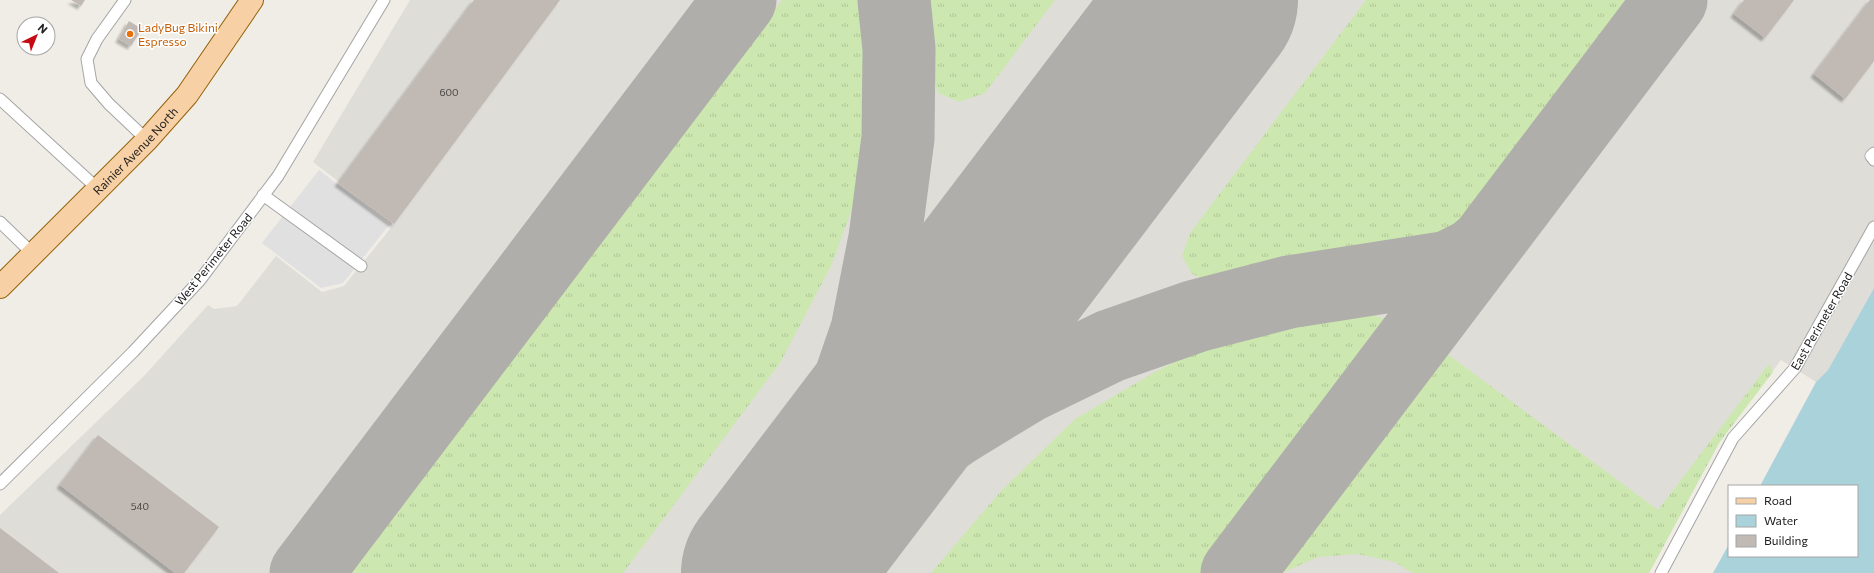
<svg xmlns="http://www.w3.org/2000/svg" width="1874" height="573" font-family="Commissioner,sans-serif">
<defs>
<pattern id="grass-tufts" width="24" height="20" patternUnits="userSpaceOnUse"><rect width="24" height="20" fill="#cde7b0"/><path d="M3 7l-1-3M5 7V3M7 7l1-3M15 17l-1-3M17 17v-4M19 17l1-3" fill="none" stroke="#b0c697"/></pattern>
<filter id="shadow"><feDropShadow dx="-3.5" dy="3.5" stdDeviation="1" flood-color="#0004"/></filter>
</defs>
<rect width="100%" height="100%" fill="#f0ede7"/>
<!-- airport -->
<path fill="#dfddd8" d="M410,0H1874V288L1828,370L1816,382L1781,360L1719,443L1649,573H0V515L144,376L208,305L214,309L237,306L276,256L322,292L344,286L394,224L313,162Z"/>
<!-- grass -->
<path fill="url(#grass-tufts)" d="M782,0H871L878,46L873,124L856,198L831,266L780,363L623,573H347Z
M923,0H1055L985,93L959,102L938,93L929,67Z
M1366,0H1650L1506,194L1476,226L1437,249L1390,252L1307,266L1218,285L1192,274L1182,256L1190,233Z
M1362,311L1388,320L1383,350L1211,573H931L1001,491L1075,419L1155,372L1229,335Z
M1438,347L1658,510L1769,364L1773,372L1719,443L1649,573H1412L1395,562L1357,554L1318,557L1282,573H1264Z"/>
<!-- parking -->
<path fill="#e0e0e0" d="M319,170L389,225L343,283L321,288L262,243Z"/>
<!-- water -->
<path fill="#aad2db" d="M1874,288V573H1713L1729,544V556H1857V486H1760L1816,382L1828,370Z"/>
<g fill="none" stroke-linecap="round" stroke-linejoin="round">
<!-- taxiway -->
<path stroke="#afaeaa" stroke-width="73" d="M769,563L787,532L832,432L867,330L885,238L898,138L899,49L894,0
M306,573L740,0
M782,573L819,535L879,483L957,429L1026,387L1110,346L1196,316L1289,292L1449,267L1473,255L1484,246
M1237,573L1671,0"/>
<!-- runway -->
<path stroke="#afaeaa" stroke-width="182" d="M772,573L1207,0"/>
</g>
<!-- building -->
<path fill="#c1b9b4" filter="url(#shadow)" d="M71,0H85L81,6Z
M474,0H560L394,224L338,183Z
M1744,0H1794L1765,38L1734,14Z
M1870,0H1874V61L1845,99L1814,74Z
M129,21L142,29L131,46L119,39Z
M98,435L219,527L184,573H175L60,485Z
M0,528L59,573H0Z"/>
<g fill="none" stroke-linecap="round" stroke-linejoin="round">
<defs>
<path id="service" d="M125,0L97,39L87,59L91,83L109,104L147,140
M0,99L98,189
M1874,153L1871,156L1874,160
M263,195L361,266
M0,222L33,254
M0,484L133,352L200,280L278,176L384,0
M1661,573L1733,438L1795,368L1874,227"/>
<g id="primary">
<path id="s1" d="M0,287L147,140L187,95L252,0"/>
</g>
</defs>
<!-- service casing -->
<use href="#service" stroke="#a4a4a4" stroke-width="13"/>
<!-- primary casing -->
<use href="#primary" stroke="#946108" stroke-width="24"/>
<!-- service -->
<use href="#service" stroke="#fff" stroke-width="11"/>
<!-- primary -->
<use href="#primary" stroke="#f7d1a5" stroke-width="22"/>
</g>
<!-- markers -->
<circle fill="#e8710a" stroke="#fff" stroke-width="1.5" cx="130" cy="34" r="4"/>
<g text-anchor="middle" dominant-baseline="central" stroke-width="3" stroke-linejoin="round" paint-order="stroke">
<!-- number labels -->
<g font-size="10" fill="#484645">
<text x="449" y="92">600</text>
<text x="140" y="506">540</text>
</g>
<!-- food labels -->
<g font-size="12" fill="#c56008" stroke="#fff" text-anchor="start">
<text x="138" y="27">LadyBug Bikini<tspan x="138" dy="14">Espresso</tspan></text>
</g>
<!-- street labels -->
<g font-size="12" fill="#202020" stroke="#fff">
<text stroke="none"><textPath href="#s1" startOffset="192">Rainier Avenue North</textPath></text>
<text transform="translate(213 259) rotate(-51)">West Perimeter Road</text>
<text transform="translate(1821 321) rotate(-60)">East Perimeter Road</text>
</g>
</g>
<!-- legend -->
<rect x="1728" y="485" width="130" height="72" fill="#ffffff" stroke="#a6a6a6"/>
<rect x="1736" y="498" width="20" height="6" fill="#f7d1a5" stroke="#a6a6a6"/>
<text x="1764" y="505" font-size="12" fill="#202020">Road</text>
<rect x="1736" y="515" width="20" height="12" fill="#aad2db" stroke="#a6a6a6"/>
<text x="1764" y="525" font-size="12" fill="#202020">Water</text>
<rect x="1736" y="535" width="20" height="12" fill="#c1b9b4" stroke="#a6a6a6"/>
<text x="1764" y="545" font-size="12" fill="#202020">Building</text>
<!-- north arrow -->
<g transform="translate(36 36) rotate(43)"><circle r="19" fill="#ffffff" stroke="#a6a6a6"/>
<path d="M0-3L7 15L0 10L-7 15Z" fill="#c60a11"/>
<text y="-6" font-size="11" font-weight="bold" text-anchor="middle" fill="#202020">N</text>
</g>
</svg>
